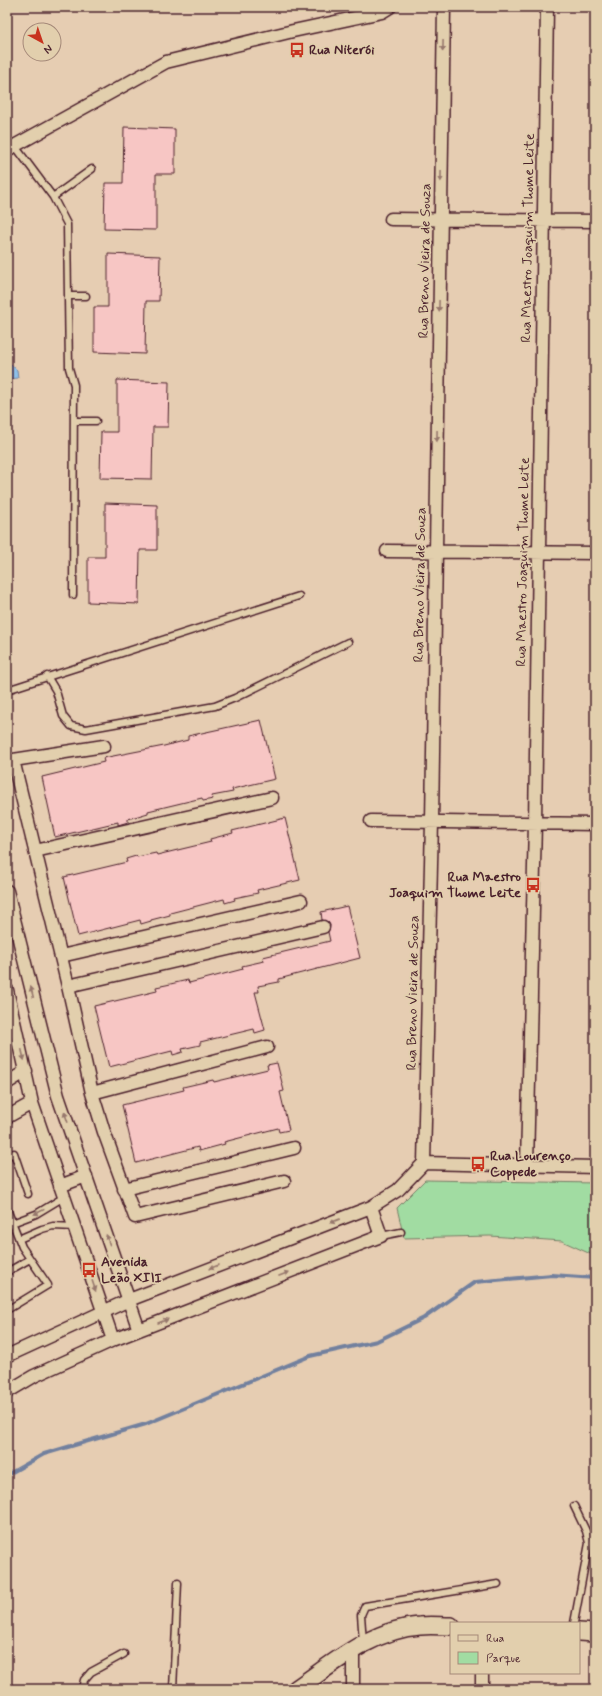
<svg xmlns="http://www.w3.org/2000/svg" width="602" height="1696" font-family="Mynerve,sans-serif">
<rect width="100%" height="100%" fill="#e6cdb2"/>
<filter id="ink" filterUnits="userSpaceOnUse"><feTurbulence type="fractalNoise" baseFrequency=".025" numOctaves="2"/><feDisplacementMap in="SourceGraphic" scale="8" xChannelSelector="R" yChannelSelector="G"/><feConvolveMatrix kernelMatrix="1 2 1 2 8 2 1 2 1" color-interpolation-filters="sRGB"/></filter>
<g filter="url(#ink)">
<!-- green -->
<path fill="#a1dca2" stroke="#767e66" d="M425,1180L595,1183V1256L562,1241L490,1236L404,1238L397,1208Z"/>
<!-- water -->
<path fill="#8dc0ea" stroke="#72809e" d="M7,361L17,370L18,378L7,379Z"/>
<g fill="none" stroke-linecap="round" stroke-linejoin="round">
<!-- stream -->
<path stroke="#72809e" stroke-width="4" d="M7,1475L44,1454L146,1424L310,1356L377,1341L424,1318L475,1282L552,1275L595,1278"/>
</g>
<!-- building -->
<path fill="#f7c6c4" stroke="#4a1f2b" d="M124,127L175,129V174H156V230L104,229L105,183H123Z
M108,254L160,256L159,301H146L145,354L94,352V307H108Z
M117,380L169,382L168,427H153L152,479L100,478L101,432H117Z
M105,503L157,505V550H140L139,604L88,602V557H105Z
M261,720L275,779L232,789L233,792L212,796L213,799L203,801L202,798L148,811V813L128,819V822L118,825V822L55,837L42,777L104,762L103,758L164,746L188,740V736Z
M285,818L300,880L257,890L258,893L234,898L235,900L225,903L224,899L170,913V915L151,920V921L141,924L140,920L78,936L64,877L127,862L126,859L136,856L137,857L156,853L157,855L211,842L210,839L233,833L232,831Z
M347,906L360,958L290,976L279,979V982L258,986L259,992H255L265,1030L255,1033L254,1029L200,1042V1045L182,1049L183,1052L173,1055L172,1051L109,1067L94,1006L157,991L156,987L166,985L188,980L189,983L243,969L242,966L264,961L263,957L330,941L328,932L330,925L328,922L322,920L321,912Z
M277,1063L284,1091L280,1092L289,1130L279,1132L278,1128L224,1142L225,1144L199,1151L198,1147L136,1163L122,1105L184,1090L183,1087L213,1080L214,1082L268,1069L267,1065Z"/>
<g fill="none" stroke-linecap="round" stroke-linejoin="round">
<defs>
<path id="lane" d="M15,146L53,197L67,224L69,368L74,385L73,595
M53,197L92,169
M68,296H86
M74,421H96
M47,676L56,691L63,716L71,726L86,729L215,706L235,698L348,642
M7,690L299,596
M7,1156L14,1153L28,1194
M7,1209L22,1247L48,1285L7,1310
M12,1223L36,1214L64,1197
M381,1236L401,1232
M19,1239L42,1229L53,1226L75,1227
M7,1272L30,1259
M574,1506L586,1531L589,1543L574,1623
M363,1642L361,1615L365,1606L498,1584
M82,1689L84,1680L91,1672L124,1654
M173,1689L178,1583"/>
<path id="street" d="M7,150L166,62L293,31L382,12L390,7
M391,219L595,221
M387,551L595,553
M13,760L68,986L92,1093L104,1132L135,1217L284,1181
M7,761L104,746
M371,821L595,824
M35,851L272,798
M7,891L58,1096L139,1330
M61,956L301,901
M68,986L323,927
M7,990L32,1103L113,1340
M7,1083L26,1071
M92,1093L267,1047
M7,1117L32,1103
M424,1163L432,822L444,7
M424,1163L595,1167
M527,1165L535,823L547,7
M60,1186L86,1176
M124,1189L294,1148
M7,1356L129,1300L371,1207L398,1190L424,1163
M7,1392L34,1376L113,1340L381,1236L371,1207
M482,1673V1689
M353,1689V1650"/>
<path id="secondary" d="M579,1632L595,1633
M296,1689C334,1663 373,1629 420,1626C430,1625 441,1626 451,1626"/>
</defs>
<!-- lane casing -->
<use href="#lane" stroke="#4a1f2b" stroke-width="9"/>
<!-- street casing -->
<use href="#street" stroke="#4a1f2b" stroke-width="15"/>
<!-- secondary casing -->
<use href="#secondary" stroke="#4a1f2b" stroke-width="20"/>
<!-- lane -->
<use href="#lane" stroke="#e2cfad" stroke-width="6"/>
<!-- street -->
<use href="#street" stroke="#e2cfad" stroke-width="12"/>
<!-- secondary -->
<use href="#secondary" stroke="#e2cfad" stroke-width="17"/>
</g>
<!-- one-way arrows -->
<defs><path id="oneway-solid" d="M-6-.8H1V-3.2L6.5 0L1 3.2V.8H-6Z"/></defs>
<g fill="#96776c">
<use href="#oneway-solid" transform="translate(443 46) rotate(91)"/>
<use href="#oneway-solid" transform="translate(441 176) rotate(91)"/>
<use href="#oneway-solid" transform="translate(439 306) rotate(91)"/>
<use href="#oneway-solid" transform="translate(437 436) rotate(91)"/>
<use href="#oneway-solid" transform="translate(32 992) rotate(-104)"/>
<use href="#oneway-solid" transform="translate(23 1055) rotate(77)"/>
<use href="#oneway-solid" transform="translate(66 1117) rotate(-109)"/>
<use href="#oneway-solid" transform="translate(39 1212) rotate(154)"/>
<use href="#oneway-solid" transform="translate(335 1221) rotate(159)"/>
<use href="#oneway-solid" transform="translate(108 1240) rotate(-109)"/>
<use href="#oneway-solid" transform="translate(214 1267) rotate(159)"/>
<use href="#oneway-solid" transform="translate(284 1274) rotate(-21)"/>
<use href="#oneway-solid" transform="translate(94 1286) rotate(71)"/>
<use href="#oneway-solid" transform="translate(163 1321) rotate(-21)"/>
</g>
</g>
<!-- icons -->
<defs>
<symbol id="bus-bare" viewBox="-9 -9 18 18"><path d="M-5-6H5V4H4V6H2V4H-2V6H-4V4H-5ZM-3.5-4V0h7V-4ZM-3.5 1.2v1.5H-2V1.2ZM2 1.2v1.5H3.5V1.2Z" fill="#c8321e" stroke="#e2cfad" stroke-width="2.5" paint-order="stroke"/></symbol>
</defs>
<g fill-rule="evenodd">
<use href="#bus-bare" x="286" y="39" width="22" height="22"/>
<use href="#bus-bare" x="522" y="874" width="22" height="22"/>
<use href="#bus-bare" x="467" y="1153" width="22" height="22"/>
<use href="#bus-bare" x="78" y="1259" width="22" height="22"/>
</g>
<g text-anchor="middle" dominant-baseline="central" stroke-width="3.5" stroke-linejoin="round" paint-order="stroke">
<!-- poi labels -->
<g font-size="14" font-weight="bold" fill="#4a1f2b" stroke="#e2cfad" text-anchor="start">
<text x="309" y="50">Rua Niterói</text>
<text x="521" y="877" text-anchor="end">Rua Maestro<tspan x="521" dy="16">Joaquim Thome Leite</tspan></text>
<text x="490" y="1156">Rua Lourenço<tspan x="490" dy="16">Coppede</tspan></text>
<text x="101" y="1262">Avenida<tspan x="101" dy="16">Leão XIII</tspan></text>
</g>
<!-- street labels -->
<g font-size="14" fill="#4a1f2b" stroke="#e2cfad">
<text transform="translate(528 238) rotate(-89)">Rua Maestro Joaquim Thome Leite</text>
<text transform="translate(425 261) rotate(-89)">Rua Breno Vieira de Souza</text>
<text transform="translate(523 562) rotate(-89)">Rua Maestro Joaquim Thome Leite</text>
<text transform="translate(420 585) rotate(-89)">Rua Breno Vieira de Souza</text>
<text transform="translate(413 993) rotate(-89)">Rua Breno Vieira de Souza</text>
</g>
</g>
<!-- margin -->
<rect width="602" height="1696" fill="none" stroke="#e2cfad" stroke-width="24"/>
<rect x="12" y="12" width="578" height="1672" fill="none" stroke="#4a1f2b" stroke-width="1.5" filter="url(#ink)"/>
<!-- legend -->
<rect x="450" y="1622" width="130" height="52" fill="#e2cfad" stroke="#a58979"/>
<rect x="458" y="1635" width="20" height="6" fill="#e2cfad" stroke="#a58979"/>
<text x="486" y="1642" font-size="12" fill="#4a1f2b">Rua</text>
<rect x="458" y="1652" width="20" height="12" fill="#a1dca2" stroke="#a58979"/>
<text x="486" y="1662" font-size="12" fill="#4a1f2b">Parque</text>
<!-- north arrow -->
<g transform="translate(42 42) rotate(140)"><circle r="19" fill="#e2cfad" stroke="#a58979"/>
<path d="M0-3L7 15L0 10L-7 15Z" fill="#c8321e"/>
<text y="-6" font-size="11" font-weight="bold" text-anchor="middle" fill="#4a1f2b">N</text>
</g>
</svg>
